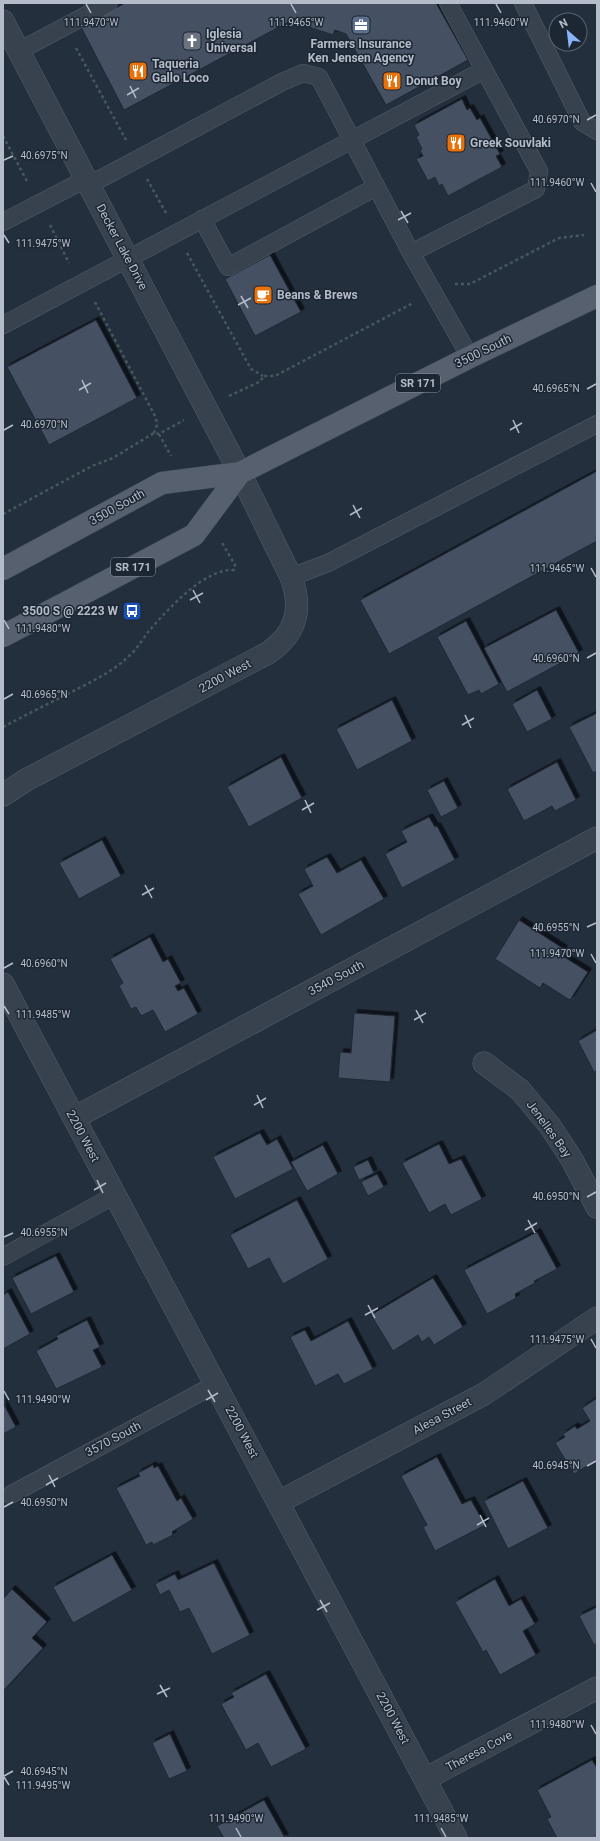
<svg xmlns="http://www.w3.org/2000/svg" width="600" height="1841" font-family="Roboto,sans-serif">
<defs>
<filter id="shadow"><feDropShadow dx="3.5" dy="-3.5" stdDeviation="0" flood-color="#0009"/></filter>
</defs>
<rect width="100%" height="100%" fill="#242f3e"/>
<!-- building -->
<path fill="#455162" stroke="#1f2835" filter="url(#shadow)" d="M125,3H436L468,60L386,105L346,34L335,30L333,35L306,26L307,22L296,18L124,110L81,27Z
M462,99L467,110L470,108L477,120L480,118L500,154L496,156L502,167L448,196L442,184L439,186L435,177L428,181L416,159L423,156L420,150L422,149L416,137L419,135L414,125Z
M270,255L301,312L255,336L225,279Z
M96,320L137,398L49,445L7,367Z
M597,471V541L389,654L360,600Z
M556,610L579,653L507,692L484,648Z
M466,621L499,684L481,694L479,690L468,695L437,637Z
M537,690L552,719L527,732L512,704Z
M392,700L412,741L357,770L336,729Z
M597,713V771L593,773L569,727Z
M281,757L302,798L249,827L227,787Z
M557,762L576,800L555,811L552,806L524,821L507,789Z
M444,781L458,808L441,817L427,790Z
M429,817L435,827L437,826L455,860L402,888L385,854L407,842L401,831Z
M102,840L121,876L79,899L59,863Z
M327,857L337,873L361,860L384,899L321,935L298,894L313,886L304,869Z
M519,920L564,949L561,955L588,972L570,1000L543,983L540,988L495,959Z
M150,937L163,962L168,959L181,983L175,986L178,991L184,988L198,1014L165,1032L153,1010L141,1016L136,1007L131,1009L119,986L123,983L110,959Z
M354,1013L395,1016L390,1082L338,1078L340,1052L351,1053Z
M597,1030V1070L594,1072L578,1041Z
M260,1133L267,1145L277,1139L293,1169L235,1199L213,1157Z
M439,1144L449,1164L461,1159L482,1199L451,1215L445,1204L429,1213L402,1163Z
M323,1145L338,1174L307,1191L291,1162Z
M368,1160L374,1173L359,1180L353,1167Z
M377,1174L384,1187L368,1196L361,1182Z
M297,1200L328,1259L283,1284L269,1258L248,1269L230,1235Z
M537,1232L557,1269L534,1281L535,1283L515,1294L516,1298L487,1314L464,1270Z
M56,1256L74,1292L31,1314L12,1278Z
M433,1278L463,1327L434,1345L429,1337L422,1342L418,1335L393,1351L371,1315Z
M8,1292L30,1334L3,1349V1295Z
M87,1320L100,1347L93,1350L102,1367L56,1389L36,1351L58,1339L56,1336Z
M348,1321L373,1369L344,1384L338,1374L315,1386L290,1337L305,1330L311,1341Z
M597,1398V1460L574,1474L555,1443L565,1437L563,1434L575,1426L577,1429L590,1421L582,1408Z
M3,1403L16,1427L3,1434Z
M437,1457L462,1504L471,1500L485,1525L435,1551L423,1527L427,1525L401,1476Z
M153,1465L154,1468L158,1466L177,1501L181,1498L193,1519L172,1532L173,1535L153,1545L152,1542L146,1545L116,1488L140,1476L138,1473Z
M523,1481L548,1528L508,1549L484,1501Z
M112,1555L132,1590L73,1623L53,1587Z
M214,1563L250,1635L212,1654L189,1608L180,1612L169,1590L160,1595L155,1584L175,1574L178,1580Z
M495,1579L509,1606L521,1599L535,1624L523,1631L536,1655L500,1675L486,1650L483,1652L455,1602Z
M12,1589L47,1622L32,1638L43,1648L3,1691V1599Z
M597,1607V1643L594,1645L579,1616Z
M266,1674L306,1749L271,1767L258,1743L246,1750L221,1704L234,1697L231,1693Z
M170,1734L187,1771L169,1779L152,1743Z
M592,1760L597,1768V1838H557L547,1819L551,1817L537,1790Z
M264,1800L285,1838H224L217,1826Z"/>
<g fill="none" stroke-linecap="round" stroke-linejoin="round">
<defs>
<path id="service" d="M523,3L582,122L597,131
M19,51L109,3
M89,185L282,82L303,73L319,77L411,253L470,357
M202,219L228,267L376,187
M3,222L86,179
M411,253L536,189L539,171L448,3
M3,325L484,70
M291,577L328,563L597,424
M3,1257L115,1195
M10,1495L216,1384"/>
<path id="minor" d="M484,1063L520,1090L550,1126L571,1158L597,1207
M74,1118L597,838
M279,1502L484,1394L597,1318
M425,1779L597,1688"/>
<path id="tertiary" d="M3,21L240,473L291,577C303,609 296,634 268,653L26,780L3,795
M3,984L456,1838"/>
<path id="primary" d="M3,569L162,483L240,473L470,357L597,296
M3,636L194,535L240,473"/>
</defs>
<!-- service casing -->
<use href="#service" stroke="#565f6c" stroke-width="18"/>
<!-- minor casing -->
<use href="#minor" stroke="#565f6c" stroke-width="23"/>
<!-- tertiary casing -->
<use href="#tertiary" stroke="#565f6c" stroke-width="23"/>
<!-- primary casing -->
<use href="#primary" stroke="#414a57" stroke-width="23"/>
<!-- path -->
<path stroke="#44595c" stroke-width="2.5" stroke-dasharray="3 3" stroke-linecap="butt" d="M76,48L126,140
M3,136L28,183
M147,179L166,213
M50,225L69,263
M187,253L246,360L251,369L263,376
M455,284H470L559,238L584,235
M95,302L156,418L157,425L154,433
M229,396L261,381L263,376H275L413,303
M159,434L171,456
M3,514L92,466L113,458L154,433L159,434L184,420
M3,727C24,716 45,705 66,695C88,683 112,673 130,655C138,648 143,638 149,631C167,610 205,568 234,570L235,565L221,541"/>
<!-- service -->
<use href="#service" stroke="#38414e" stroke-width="17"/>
<!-- minor -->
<use href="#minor" stroke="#38414e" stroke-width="22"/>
<!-- tertiary -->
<use href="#tertiary" stroke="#38414e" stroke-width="22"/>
<!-- primary -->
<use href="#primary" stroke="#56606e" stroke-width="22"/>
</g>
<!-- ticks -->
<path fill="none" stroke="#b4bcc9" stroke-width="1.5" d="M86,4L91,13M291,4L296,13M496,4L501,13M130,86L136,98M127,95L139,88M587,120L596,115M4,160L13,156M591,183L596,192M401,211L408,223M398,220L411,213M4,235L9,243M241,296L248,308M238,305L251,298M82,380L88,393M587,389L596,384M79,390L91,383M513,420L519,433M4,430L13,425M510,430L522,423M353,505L360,518M350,515L362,508M591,568L596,577M193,590L200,603M190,600L203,593M4,620L9,629M587,658L596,653M4,699L13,694M465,715L471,728M462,725L474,718M305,800L311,813M302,810L314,803M145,885L152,898M142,895L154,888M587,927L596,923M591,954L596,963M4,968L13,963M4,1006L9,1014M416,1010L423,1023M414,1020L426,1013M257,1095L263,1108M254,1105L266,1098M97,1180L103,1193M94,1190L106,1183M587,1197L596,1192M528,1220L535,1233M525,1230L537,1223M4,1237L13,1233M368,1305L375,1318M365,1315L378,1308M591,1339L596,1348M208,1390L215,1402M4,1391L9,1400M206,1400L218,1393M587,1466L596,1461M49,1475L55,1487M46,1485L58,1478M4,1507L13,1502M480,1515L486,1527M477,1525L489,1518M320,1600L327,1612M317,1610L330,1603M160,1685L167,1697M157,1694L170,1688M591,1725L596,1734M4,1776L13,1771M4,1777L9,1785M236,1828L241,1837M441,1828L446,1837"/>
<!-- icons -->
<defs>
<symbol id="office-square" viewBox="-11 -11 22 22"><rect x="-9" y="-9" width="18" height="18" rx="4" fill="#5c6f8a" stroke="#1d2633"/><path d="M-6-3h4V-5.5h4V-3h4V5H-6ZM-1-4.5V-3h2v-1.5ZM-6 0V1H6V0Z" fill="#fff"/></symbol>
<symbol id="church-square" viewBox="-11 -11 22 22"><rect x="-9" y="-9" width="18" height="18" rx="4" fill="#6b7280" stroke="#1d2633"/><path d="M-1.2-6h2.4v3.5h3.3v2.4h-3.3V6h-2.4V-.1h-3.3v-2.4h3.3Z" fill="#fff"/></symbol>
<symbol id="restaurant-square" viewBox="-11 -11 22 22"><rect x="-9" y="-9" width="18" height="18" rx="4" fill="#e8710a" stroke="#1d2633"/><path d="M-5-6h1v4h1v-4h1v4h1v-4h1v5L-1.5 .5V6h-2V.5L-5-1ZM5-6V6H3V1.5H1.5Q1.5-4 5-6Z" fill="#fff"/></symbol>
<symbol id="cafe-square" viewBox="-11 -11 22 22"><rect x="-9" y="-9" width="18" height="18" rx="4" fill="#e8710a" stroke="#1d2633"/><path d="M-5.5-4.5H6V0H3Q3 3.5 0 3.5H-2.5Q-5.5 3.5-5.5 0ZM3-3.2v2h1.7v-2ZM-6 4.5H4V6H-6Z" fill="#fff"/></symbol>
<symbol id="bus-square" viewBox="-11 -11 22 22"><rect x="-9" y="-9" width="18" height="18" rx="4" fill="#1a4fb4" stroke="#1d2633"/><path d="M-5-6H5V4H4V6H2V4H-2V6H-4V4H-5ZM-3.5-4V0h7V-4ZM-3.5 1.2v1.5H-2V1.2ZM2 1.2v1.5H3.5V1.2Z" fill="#fff"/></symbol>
</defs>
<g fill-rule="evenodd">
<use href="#office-square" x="350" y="14" width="22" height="22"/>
<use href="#church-square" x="181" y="30" width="22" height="22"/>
<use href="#restaurant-square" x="127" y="60" width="22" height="22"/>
<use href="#restaurant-square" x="381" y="70" width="22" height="22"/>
<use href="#restaurant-square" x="445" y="132" width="22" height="22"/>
<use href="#cafe-square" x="252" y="284" width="22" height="22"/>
<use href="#bus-square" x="121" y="600" width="22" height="22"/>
</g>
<g text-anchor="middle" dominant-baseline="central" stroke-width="3" stroke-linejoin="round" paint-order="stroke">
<!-- shield labels -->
<g fill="#1d2633" stroke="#878f9c" stroke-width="1">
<rect x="396" y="374" width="44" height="18" rx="3"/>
<rect x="111" y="558" width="44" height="18" rx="3"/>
</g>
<g font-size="11" font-weight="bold" fill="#b4bcc9">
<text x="418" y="383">SR 171</text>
<text x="133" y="567">SR 171</text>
</g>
<!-- poi labels -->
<g font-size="12" font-weight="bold" fill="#b4bcc9" stroke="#1d2633" text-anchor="start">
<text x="206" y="34">Iglesia<tspan x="206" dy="14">Universal</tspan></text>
<text x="361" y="44" text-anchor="middle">Farmers Insurance<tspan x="361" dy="14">Ken Jensen Agency</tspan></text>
<text x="152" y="64">Taqueria<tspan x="152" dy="14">Gallo Loco</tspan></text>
<text x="406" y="81">Donut Boy</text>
<text x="470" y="143">Greek Souvlaki</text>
<text x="277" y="295">Beans &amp; Brews</text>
<text x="118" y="611" text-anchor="end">3500 S @ 2223 W</text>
</g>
<!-- street labels -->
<g font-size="12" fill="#b4bcc9" stroke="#1d2633">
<text transform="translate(122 247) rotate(62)">Decker Lake Drive</text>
<text transform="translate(483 351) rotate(-26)">3500 South</text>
<text transform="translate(117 507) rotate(-29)">3500 South</text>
<text transform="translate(225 676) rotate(-28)">2200 West</text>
<text transform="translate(336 978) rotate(-28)">3540 South</text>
<text transform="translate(549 1129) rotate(54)">Jenelles Bay</text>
<text transform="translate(83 1136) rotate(62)">2200 West</text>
<text transform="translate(442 1416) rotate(-28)">Alesa Street</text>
<text transform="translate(242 1432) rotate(62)">2200 West</text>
<text transform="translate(113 1439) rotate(-28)">3570 South</text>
<text transform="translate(393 1718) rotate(62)">2200 West</text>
<text transform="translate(479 1751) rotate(-28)">Theresa Cove</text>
</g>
</g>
<g font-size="10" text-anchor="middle" fill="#b4bcc9" stroke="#1d2633" stroke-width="3" stroke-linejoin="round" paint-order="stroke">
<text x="91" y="26">111.9470°W</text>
<text x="296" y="26">111.9465°W</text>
<text x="501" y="26">111.9460°W</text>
<text x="556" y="123">40.6970°N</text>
<text x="44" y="159">40.6975°N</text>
<text x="557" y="186">111.9460°W</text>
<text x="43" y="247">111.9475°W</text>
<text x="556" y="392">40.6965°N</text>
<text x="44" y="428">40.6970°N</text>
<text x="557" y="572">111.9465°W</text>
<text x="43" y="632">111.9480°W</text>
<text x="556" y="662">40.6960°N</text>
<text x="44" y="698">40.6965°N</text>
<text x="556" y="931">40.6955°N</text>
<text x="557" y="957">111.9470°W</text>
<text x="44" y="967">40.6960°N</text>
<text x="43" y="1018">111.9485°W</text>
<text x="556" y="1200">40.6950°N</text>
<text x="44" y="1236">40.6955°N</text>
<text x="557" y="1343">111.9475°W</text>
<text x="43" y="1403">111.9490°W</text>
<text x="556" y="1469">40.6945°N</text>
<text x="44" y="1506">40.6950°N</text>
<text x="557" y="1728">111.9480°W</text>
<text x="44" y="1775">40.6945°N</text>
<text x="43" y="1789">111.9495°W</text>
<text x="236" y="1822">111.9490°W</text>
<text x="441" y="1822">111.9485°W</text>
</g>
<!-- border -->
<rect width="600" height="1841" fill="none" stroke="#b4bcc9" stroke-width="8"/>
<!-- north arrow -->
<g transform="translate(568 32) rotate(332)"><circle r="19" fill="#1d2633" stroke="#59626f"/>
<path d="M0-3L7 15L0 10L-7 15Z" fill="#8ab4f8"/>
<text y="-6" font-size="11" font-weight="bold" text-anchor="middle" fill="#b4bcc9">N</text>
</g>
</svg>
